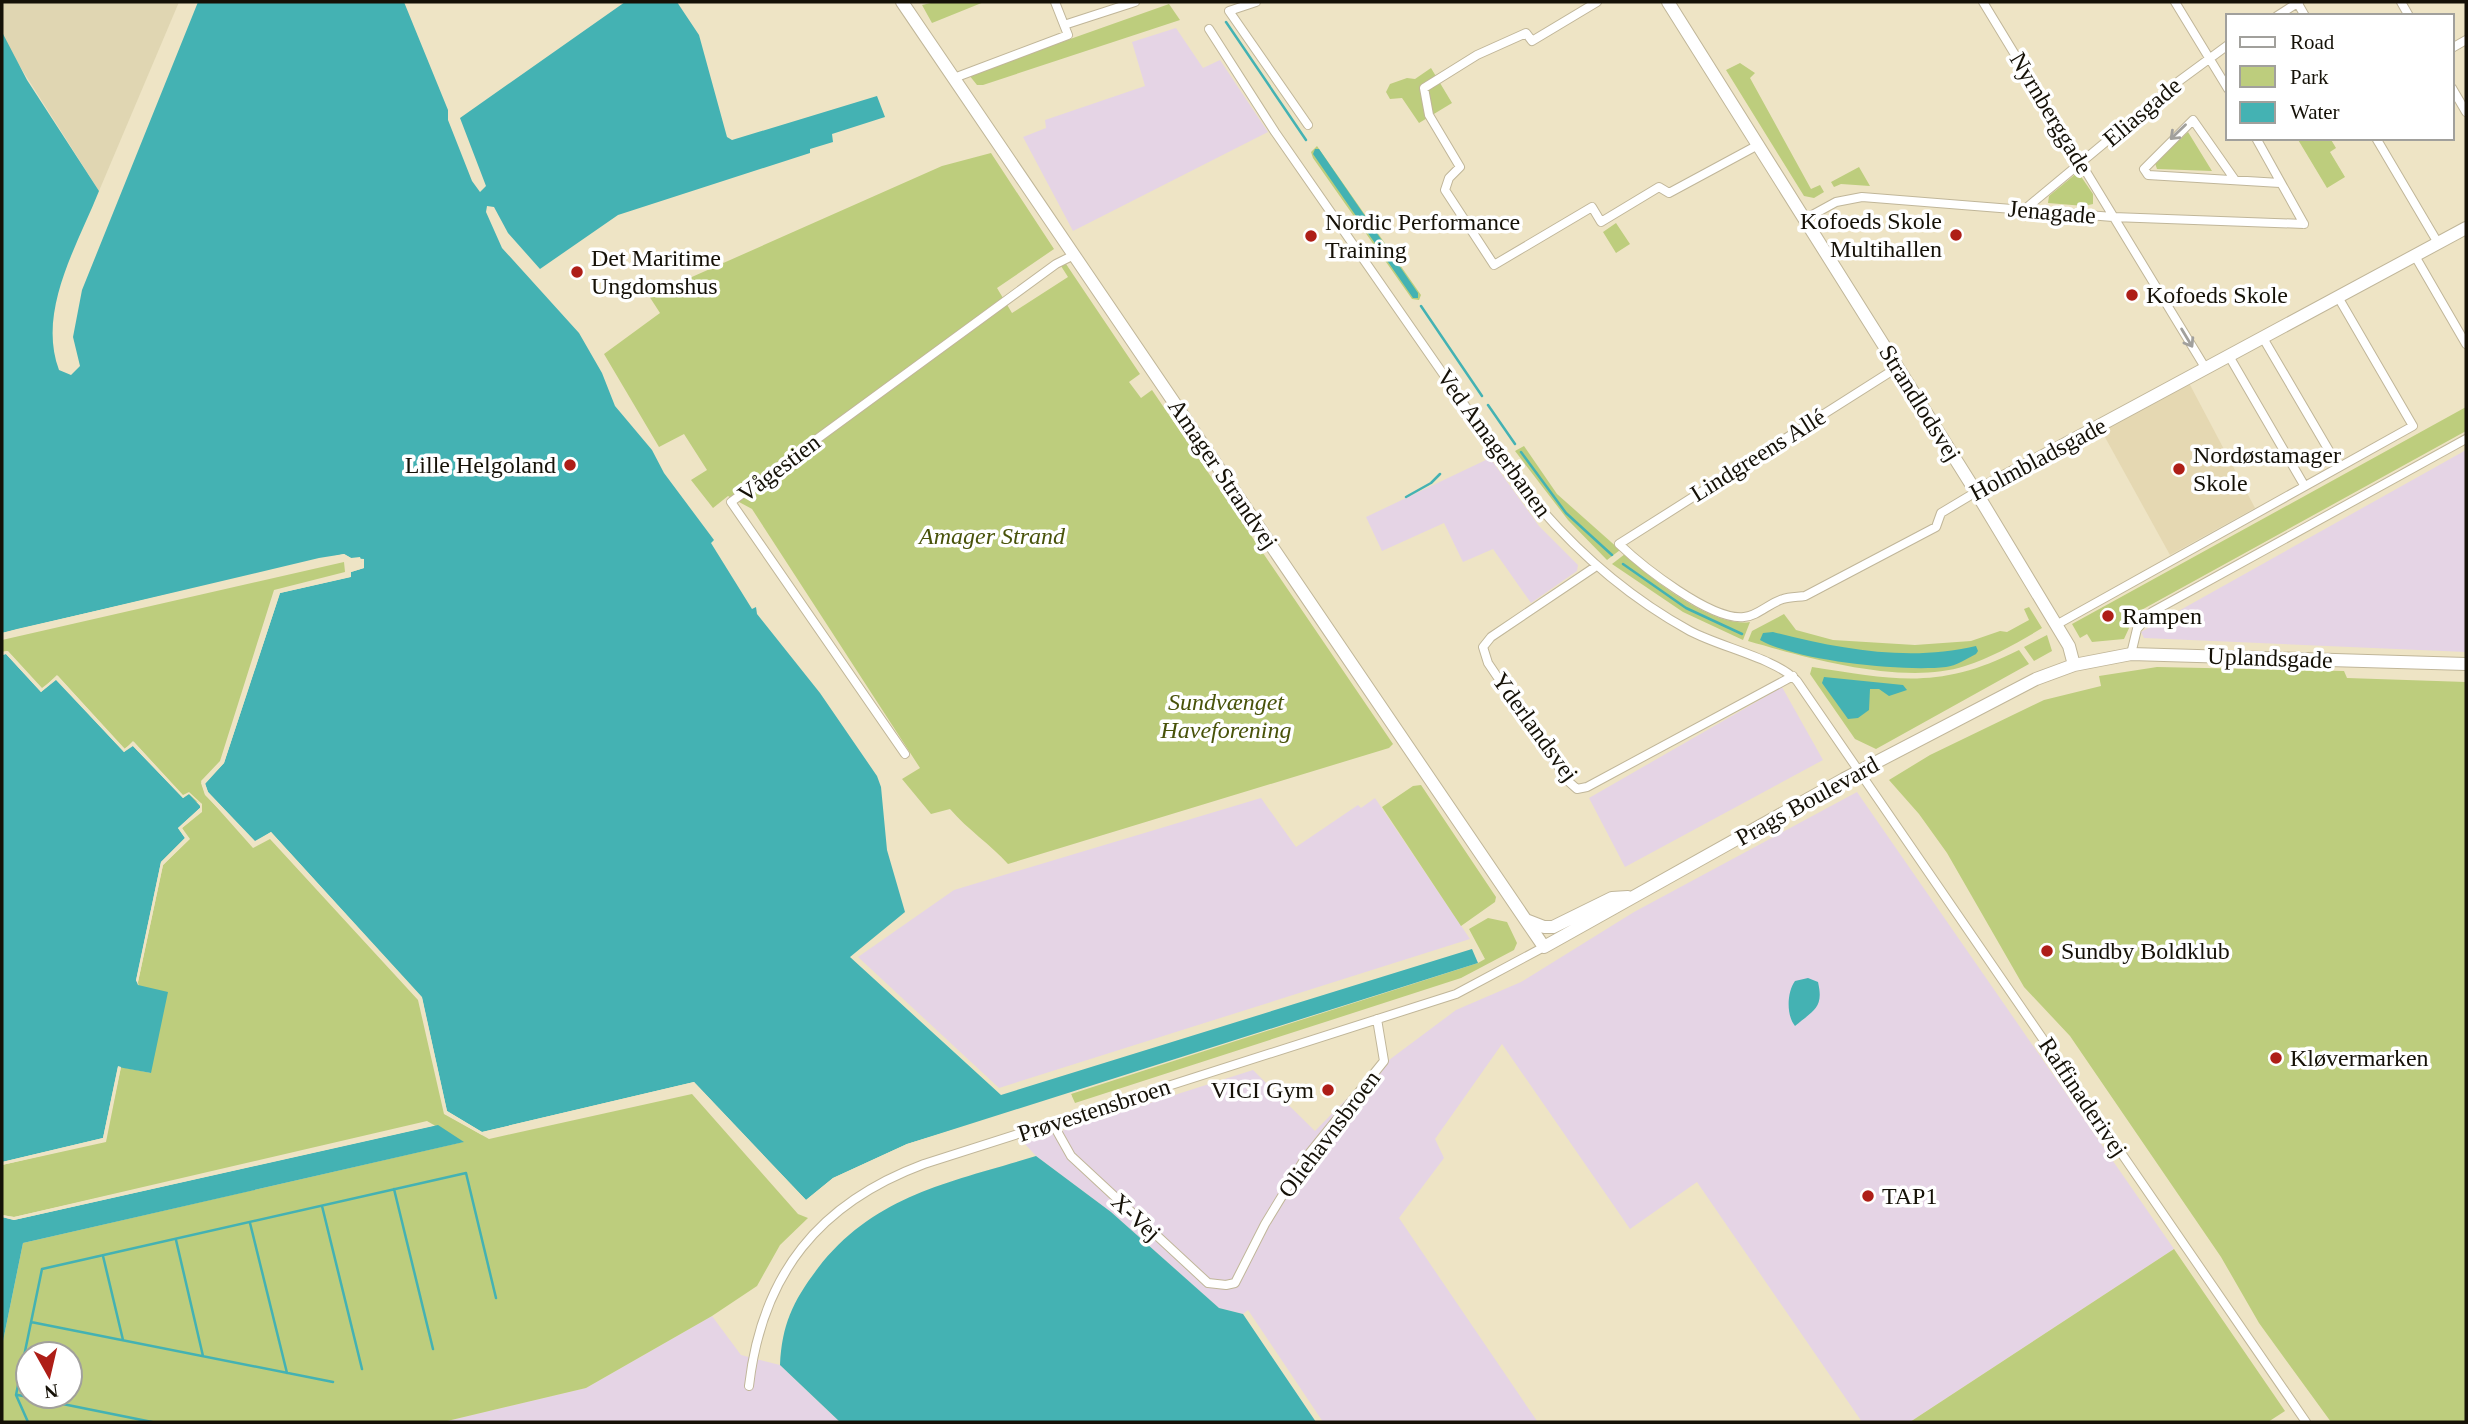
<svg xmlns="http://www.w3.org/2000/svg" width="2468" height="1424" font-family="Georgia,serif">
<rect width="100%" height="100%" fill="#eee4c5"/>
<!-- built -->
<path fill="#e5d8b2" d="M2189,383L2255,508L2170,555L2101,430Z"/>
<!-- industrial -->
<path fill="#e5d4e5" d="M1176,28L1203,68L1220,60L1268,132L1073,231L1023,137L1046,128L1045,120L1145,86L1132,42Z
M2466,450V652L2144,638L2141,632Z
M1490,458L1539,526L1578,565L1577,571L1531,603L1493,549L1463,562L1444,523L1382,551L1366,517Z
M1782,687L1823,760L1625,867L1589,798Z
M1857,792L2174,1249L1910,1422H1862L1697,1182L1630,1229L1502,1044L1435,1139L1444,1158L1399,1218L1537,1421L1535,1422H1323L1248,1310L1243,1314L1219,1308L1111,1212L1036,1156L1024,1143L1253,1070L1315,1131L1373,1072L1456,1010L1521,982L1634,912Z
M1261,798L1296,847L1358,805L1361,808L1375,798L1470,939L999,1088L858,957L954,890Z
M712,1316L741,1355L780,1365L840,1422H443L586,1388Z"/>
<!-- green -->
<path fill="#bdcd7d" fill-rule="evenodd" d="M935,2H984L932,23L922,5Z
M1169,4L1180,20L983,85H977L969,75Z
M1740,63L1755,73L1750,78L1811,189L1820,185L1824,192L1814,198L1804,196L1726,70Z
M1431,68L1452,103L1419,123L1402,98L1390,99L1386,92L1390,84L1407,78L1415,79Z
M2188,132L2212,171L2157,169L2155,163Z
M2297,138H2330L2336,148L2330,152L2345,177L2327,188Z
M1317,146L1421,295L1419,300L1412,299L1313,158L1311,152Z
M991,153L1054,249L997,288L1012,313L1068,277L1061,266L1066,264L1140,374L1129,382L1141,398L1152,390L1393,744L1389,748L1008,864C990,844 968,830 950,809L931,814L902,779L920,768L752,509L728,496L713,508L691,480L707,470L684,434L659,447L604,354L660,313L649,296L942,166Z
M1859,167L1870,186L1841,184L1834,187L1831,182Z
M2078,172L2093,194V204L2084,206L2048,203L2049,196Z
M1616,223L1630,244L1616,253L1603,232Z
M2466,407V431L2136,613L2124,639L2092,642L2087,634L2080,638L2072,624Z
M1524,446L1557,494L1620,550L1607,560L1568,520L1515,451Z
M1625,554C1650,579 1714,628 1750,622L1743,640L1683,612L1612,564Z
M344,562L345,572L274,590L220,761L201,781L205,794L253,848L270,839L418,1000L444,1114L489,1139L692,1094L798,1214L808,1218L780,1245L757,1286L712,1316L586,1388L443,1422H2V1346L23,1243L463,1142L427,1121L14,1217L2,1215V1165L106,1142L121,1067L151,1073L138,982L163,865L190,839L182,828L202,812V804L183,796L133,741L125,749L57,675L42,689L7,651L2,652V640ZM28,1354H70V1396H28Z
M2029,607L2042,628C2018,643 1992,657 1965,666C1904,686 1808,658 1748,641L1752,631L1784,614L1796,630L1833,640L1915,645L1971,641L2000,631L2007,632L2029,620L2024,609Z
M2047,635L2052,651L2034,661L2024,647Z
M2019,650L2029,664L1876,749L1855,739L1810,674L1812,667C1896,680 1940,690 2019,650Z
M2157,667L2344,671L2347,678L2466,682V1422H2331L2259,1323L2221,1257L2070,1036L2024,987L1947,853L1919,814L1889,780L1930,755L2044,700L2101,686L2099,676Z
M1421,785L1496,897L1495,902L1461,926L1382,807L1413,786Z
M1488,918L1507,922L1517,943L1514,950L1461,978L1075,1103L1071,1094L1478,963L1485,959L1469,929Z
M2174,1249L2285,1411L2268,1422H1910Z"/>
<!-- sand -->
<path fill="#e0d6b2" d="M2,2H179L99,191L7,46L2,32Z"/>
<!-- water -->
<path fill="#44b2b3" d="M198,2H404L448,110V120L472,181L480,192L486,186L460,118L625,2H677L699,35L727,137L732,140L877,96L885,117L832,134L833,142L810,149V153L618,215L540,269L508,233L494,207L487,206L486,212L502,248L579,333L602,373L615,406L652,450L664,473L714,540L711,543L752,609L756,607L757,614L820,693L877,776L881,787L887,850L905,912L850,957L1001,1095L1472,949L1478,963L907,1144L833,1178L806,1200L694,1082L482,1132L447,1111L422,997L271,832L255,842L208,792L205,783L224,763L280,593L350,577L351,572L364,568L360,557L351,558L344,554L319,558L2,633V32L27,80L99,191C77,246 37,311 59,370L71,375L80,366L73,337L82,290Z
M1315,149H1319L1418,293V298H1413L1313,154Z
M1773,632C1839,649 1909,662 1976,646L1978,651L1976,654C1966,659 1956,666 1946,667C1903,672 1797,661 1760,640L1763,633Z
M6,654L41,692L56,679L124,752L132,745L183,798L189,794L201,807L178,828L185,838L161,862L136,980L138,985L168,992L151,1073L118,1067L103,1138L2,1162V655Z
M1824,677L1903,685L1907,690L1889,696L1879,689H1870L1869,710L1858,718L1848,719L1822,683Z
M1808,978L1818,982C1824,1008 1814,1010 1795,1026C1786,1015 1787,992 1795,981Z
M438,1125L464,1142L23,1243L2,1346V1217L14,1220Z
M1036,1156L1111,1212L1219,1308L1243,1314L1316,1422H840L780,1365C782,1324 793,1301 818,1268C875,1194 952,1182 1036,1156Z"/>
<!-- pier -->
<path fill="#eee4c5" d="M344,554L351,558L364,559V568L351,572V577L280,593L224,763L205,784L208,792L255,841L271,832L422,998L447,1111L482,1132L694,1082L806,1200L833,1178L907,1144L1071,1094L1072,1097L908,1147L835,1181L806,1203L693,1086L482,1135L445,1114L419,999L270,837L253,844L205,795L201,783L221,761L277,591L347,574L349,569L362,565L361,561H350L343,557L320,562L2,637V633L17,629Z
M8,651L42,688L58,676L124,749L134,742L183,795L189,792L202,804V811L182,828L188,840L163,865L138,982L136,981L161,862L185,838L178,828L200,808V804L189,794L183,798L133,746L124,752L56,680L41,692L6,654L2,655V652Z
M118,1066L121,1067L105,1141L2,1165V1162L103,1138Z
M429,1123L432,1126L14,1220L2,1217V1215L14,1217Z"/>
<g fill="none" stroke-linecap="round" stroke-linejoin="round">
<!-- stream -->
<path stroke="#44b2b3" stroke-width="2.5" d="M1226,22L1306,140
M1421,306L1482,396
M1488,405L1515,444
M1521,452L1566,513L1612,555
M1406,497L1431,483L1440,474
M1623,564L1686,608L1742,634
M394,1189L433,1349
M322,1206L362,1369
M250,1223L287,1373
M176,1240L203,1356
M103,1256L123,1340
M31,1322L333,1382
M18,1395L152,1422
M28,1422L16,1395L42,1269L466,1173L496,1298"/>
<defs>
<path id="street" d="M1256,2L1229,11L1308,125
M1597,2L1532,41L1526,33L1477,55L1424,88L1429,115L1460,167L1449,178L1445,190L1494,265L1592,207L1601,222L1659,187L1669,193L1758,145
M1983,2L2206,369
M2175,2L2228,89
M2297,2L2305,16
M2401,2L2409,16
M2277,16L2299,2
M1064,25L1135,2
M1209,29L1275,132L1514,476C1563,540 1619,592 1690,631C1720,647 1777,659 1797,681L2306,1422
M2452,48L2466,40
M954,78L1068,35L1055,2
M2452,88L2466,112
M2256,138L2304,224
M2376,138L2438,243
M2235,180L2193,120L2144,169L2148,175L2280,183
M2025,209L2179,81L2228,45
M1805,219L1836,202L1862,197L2113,217L2304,224
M2415,256L2466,344
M2263,338L2338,466
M2229,356L2304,485
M1898,367L1619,544C1642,566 1711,621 1744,617C1758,616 1769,603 1783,599C1789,597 1798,597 1805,596L1936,527L1941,513L1976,492
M1595,567L1491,637L1483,647L1488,663L1568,781L1577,789L1587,787L1793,676
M2056,625L2413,426L2338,297
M2131,654L2137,629L2152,612L2466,439
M905,754L731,502L1056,264L1074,255
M1053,1124L1071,1156L1208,1283L1226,1285L1235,1283L1265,1224L1304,1160L1384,1061L1377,1019
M749,1386C762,1274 819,1203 924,1164L1456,994L1544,947"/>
<path id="secondary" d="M902,2L1544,947L1844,779L2036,679L2074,665L2131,654L2466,664
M1668,2L1976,492L2069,646L2074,665
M1976,492L2466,228
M1526,920L1544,927H1553L1612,898L1628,897"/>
</defs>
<!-- street casing -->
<use href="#street" stroke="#c0b699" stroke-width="10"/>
<!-- secondary casing -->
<use href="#secondary" stroke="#c0b699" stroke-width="14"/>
<!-- street -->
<use href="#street" stroke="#fff" stroke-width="8"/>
<!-- secondary -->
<use href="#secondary" stroke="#fff" stroke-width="12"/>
</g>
<!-- one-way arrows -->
<defs><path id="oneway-shaft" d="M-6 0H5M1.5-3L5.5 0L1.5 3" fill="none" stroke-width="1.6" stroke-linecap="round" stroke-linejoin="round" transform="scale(1.75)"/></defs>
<g stroke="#a1a09c">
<use href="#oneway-shaft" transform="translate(2178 132) rotate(136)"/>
<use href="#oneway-shaft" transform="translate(2187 338) rotate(59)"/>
</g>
<!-- markers -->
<g fill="#ae1e17" stroke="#fff" stroke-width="2.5">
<circle cx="1956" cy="235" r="7"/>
<circle cx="1311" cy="236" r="7"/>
<circle cx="577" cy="272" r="7"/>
<circle cx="2132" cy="295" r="7"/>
<circle cx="570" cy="465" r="7"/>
<circle cx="2179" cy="469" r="7"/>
<circle cx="2108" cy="616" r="7"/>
<circle cx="2047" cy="951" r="7"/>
<circle cx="2276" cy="1058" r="7"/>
<circle cx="1328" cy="1090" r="7"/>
<circle cx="1868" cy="1196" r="7"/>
</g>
<g text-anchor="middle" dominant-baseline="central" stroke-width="7" stroke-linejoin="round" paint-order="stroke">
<!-- street labels -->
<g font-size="24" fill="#151107" stroke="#fff">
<text transform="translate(2142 112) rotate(-40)">Eliasgade</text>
<text transform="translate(2051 113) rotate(59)">Nyrnberggade</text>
<text transform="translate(2052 212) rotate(5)">Jenagade</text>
<text transform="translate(1920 403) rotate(58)">Strandlodsvej</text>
<text transform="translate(1494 443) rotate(54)">Ved Amagerbanen</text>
<text transform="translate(1758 455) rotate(-32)">Lindgreens Allé</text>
<text transform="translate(2038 459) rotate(-28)">Holmbladsgade</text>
<text transform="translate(779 468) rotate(-37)">Vågestien</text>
<text transform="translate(1223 474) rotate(56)">Amager Strandvej</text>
<text transform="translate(2270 658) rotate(2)">Uplandsgade</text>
<text transform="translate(1535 727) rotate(54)">Yderlandsvej</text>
<text transform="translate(1807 801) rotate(-29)">Prags Boulevard</text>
<text transform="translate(2083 1097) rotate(56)">Raffinaderivej</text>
<text transform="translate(1094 1110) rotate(-18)">Prøvestensbroen</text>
<text transform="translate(1329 1134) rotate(-53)">Oliehavnsbroen</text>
<text transform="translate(1136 1217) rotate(43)">X-Vej</text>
</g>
<!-- poi labels -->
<g font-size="24" fill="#151107" stroke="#fff" text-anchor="start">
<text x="1942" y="221" text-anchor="end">Kofoeds Skole<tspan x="1942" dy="28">Multihallen</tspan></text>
<text x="1325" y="222">Nordic Performance<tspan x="1325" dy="28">Training</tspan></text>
<text x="591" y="258">Det Maritime<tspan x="591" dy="28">Ungdomshus</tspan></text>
<text x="2146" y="295">Kofoeds Skole</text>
<text x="2193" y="455">Nordøstamager<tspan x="2193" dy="28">Skole</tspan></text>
<text x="556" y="465" text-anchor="end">Lille Helgoland</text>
<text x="2122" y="616">Rampen</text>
<text x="2061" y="951">Sundby Boldklub</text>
<text x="2290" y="1058">Kløvermarken</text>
<text x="1314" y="1090" text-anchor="end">VICI Gym</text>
<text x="1882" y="1196">TAP1</text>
</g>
<!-- park labels -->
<g font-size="24" font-style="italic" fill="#485209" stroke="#fff">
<text x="992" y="536">Amager Strand</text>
<text x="1226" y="702">Sundvænget<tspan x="1226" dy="28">Haveforening</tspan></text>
</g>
</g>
<!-- border -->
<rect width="2468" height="1424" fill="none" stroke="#151107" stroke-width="7"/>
<!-- legend -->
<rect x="2226" y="14" width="228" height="126" fill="#ffffff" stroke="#a1a09c" stroke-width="2"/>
<rect x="2240" y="37" width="35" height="10" fill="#ffffff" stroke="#a1a09c" stroke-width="2"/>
<text x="2290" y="49" font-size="21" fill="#151107">Road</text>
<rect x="2240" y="66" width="35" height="21" fill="#bdcd7d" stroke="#a1a09c" stroke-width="2"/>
<text x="2290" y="84" font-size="21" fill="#151107">Park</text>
<rect x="2240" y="102" width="35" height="21" fill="#44b2b3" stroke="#a1a09c" stroke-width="2"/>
<text x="2290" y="119" font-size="21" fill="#151107">Water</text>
<!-- north arrow -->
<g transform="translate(49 1375) rotate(172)"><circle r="33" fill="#ffffff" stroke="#a1a09c" stroke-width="2"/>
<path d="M0-5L12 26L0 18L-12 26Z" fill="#ae1e17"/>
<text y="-10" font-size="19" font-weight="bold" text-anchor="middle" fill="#151107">N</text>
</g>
</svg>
